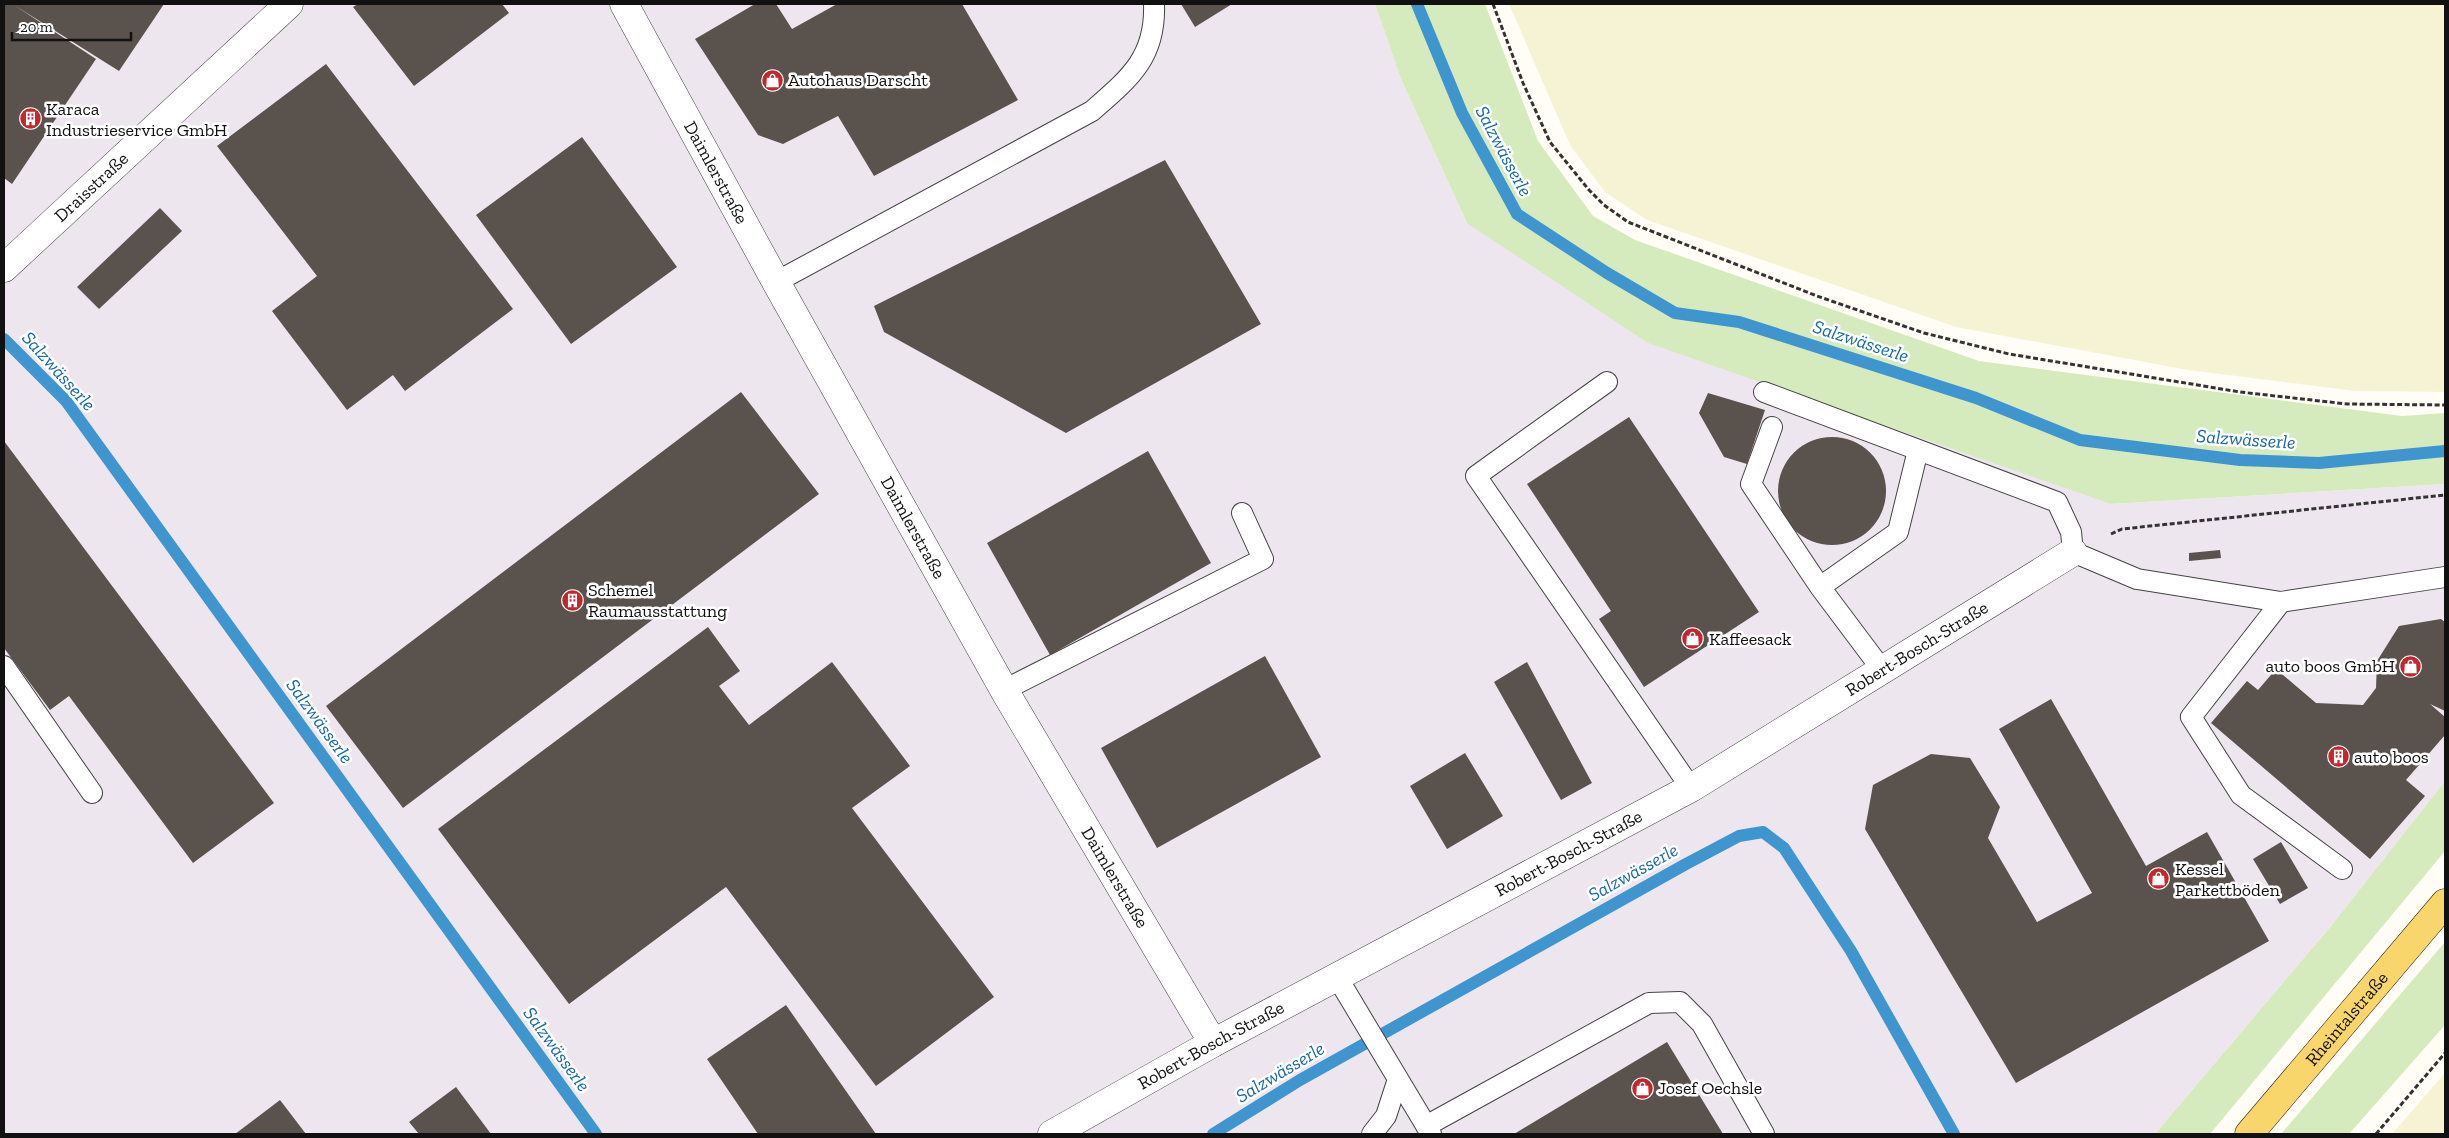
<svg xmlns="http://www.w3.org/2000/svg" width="2449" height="1138" font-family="'Zilla Slab',serif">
<rect width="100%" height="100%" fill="#fffdf5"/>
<!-- industrial -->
<path fill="#eee6ef" d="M4,4H1375L1401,79L1467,223L2111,504L2445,484V781L2331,926L2155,1134H4Z"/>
<!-- farmland -->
<path fill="#f6f3d4" d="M1509,4H2445V392L2355,391L2188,370L1956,327L1647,220L1605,192L1570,145Z
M2445,1073V1134H2392Z"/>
<!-- green -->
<path fill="#d5ebbd" d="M1375,4H1485L1538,141L1593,216L1635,240L1979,361L2402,416L2445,413V484L2111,504L1648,343L1467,223L1401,79Z
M2445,781V851L2210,1134H2155L2331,926Z
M2445,942V1025L2349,1134H2281Z"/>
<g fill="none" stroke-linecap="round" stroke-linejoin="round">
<!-- stream -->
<path stroke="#3f96cf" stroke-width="12" d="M1417,4L1462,113L1517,214L1607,273L1675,313L1739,322L1976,398L2080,440L2240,460L2319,463L2445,451
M4,339L66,401L596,1134
M1213,1134L1300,1080L1686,864L1739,836L1763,832L1784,848L1851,951L1954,1134"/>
</g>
<!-- building -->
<path fill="#5a524d" d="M4,4H164L119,71L14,5L96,59L12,184L4,178Z
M358,4H502L509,13L414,86L353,7Z
M755,4H776L792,29L837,4H962L1018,100L874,176L838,116L783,144L758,135L695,39Z
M1181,4H1232L1195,27Z
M326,64L513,309L405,391L393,375L347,410L272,311L317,276L217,146Z
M582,137L677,267L571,344L476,215Z
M1165,160L1261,324L1066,433L884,332L874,306Z
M160,208L182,231L99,309L77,287Z
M741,392L819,494L403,808L326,706Z
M1708,393L1765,410L1747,464L1724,457L1699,413Z
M1629,417L1759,612L1644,687L1599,619L1611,611L1527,484Z
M1778 491a54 54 0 1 1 108 0a54 54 0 1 1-108 0Z
M4,441L274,803L193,863L69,696L50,710L4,648Z
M1148,451L1211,563L1050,655L987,543Z
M2220,550L2221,558L2189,561V553Z
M2441,619L2445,622V711L2430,704L2445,717V735L2406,780L2425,796L2370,859L2211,723L2247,681L2258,690L2276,669L2316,703L2363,705L2376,688L2377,661L2399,626Z
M708,627L740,671L719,686L749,725L832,662L910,766L852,808L994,997L876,1086L726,887L569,1004L438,829Z
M1265,656L1321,757L1157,848L1101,748Z
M1527,662L1592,783L1561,800L1494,682Z
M2051,699L2146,866L2207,832L2269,941L2016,1083L1865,829L1873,785L1931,754L1970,758L2000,807L1988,838L2037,922L2092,893L1999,729Z
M1465,753L1503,816L1447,849L1410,786Z
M2281,842L2308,888L2280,904L2253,859Z
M786,1005L876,1134H758L707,1059Z
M1667,1042L1723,1134H1514Z
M456,1087L491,1134H419L409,1122Z
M280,1100L306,1134H235Z"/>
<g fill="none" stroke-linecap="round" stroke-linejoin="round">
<defs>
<path id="service" d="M776,282L1092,111C1130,78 1156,57 1154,4
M1607,382L1476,476L1691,788
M1764,392L2057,502L2071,532L2073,552L2137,579L2281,602L2191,717L2241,795L2342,869
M1772,427L1751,484L1820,587L1883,671
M1820,587L1898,532L1918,450
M2281,602L2445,577
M4,666L92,793
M1004,690L1263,559L1242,513
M1337,977L1431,1134
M1426,1126L1649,1003L1680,1002L1702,1024L1764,1134
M1372,1134L1386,1116L1398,1079"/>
<g id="minor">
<path id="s1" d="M624,4L776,282L1004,690L1213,1043"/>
<path id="s2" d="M4,268L289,4"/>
<path id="s3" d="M1052,1134L1213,1043L1691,788L2073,552"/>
</g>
<g id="primary">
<path id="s4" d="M2249,1134L2445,903"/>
</g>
</defs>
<!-- service casing -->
<use href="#service" stroke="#444" stroke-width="22"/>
<!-- minor casing -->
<use href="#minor" stroke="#444" stroke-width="29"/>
<!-- primary casing -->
<use href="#primary" stroke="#222" stroke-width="29"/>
<!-- path -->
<path stroke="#333" stroke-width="3" stroke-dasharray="5 2.5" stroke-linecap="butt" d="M1493,4L1523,83L1550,142L1589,190L1604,205L1628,222L1817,296L1924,333L2009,354L2240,392L2347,404L2445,405
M2111,534L2122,529L2445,495
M2376,1134L2445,1053"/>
<!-- service -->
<use href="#service" stroke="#fff" stroke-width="20"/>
<!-- minor -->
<use href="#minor" stroke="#fff" stroke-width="28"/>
<!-- primary -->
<use href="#primary" stroke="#f9d66b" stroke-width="28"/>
</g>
<!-- icons -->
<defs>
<symbol id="shop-disc" viewBox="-11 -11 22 22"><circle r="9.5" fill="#c4262e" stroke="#fff"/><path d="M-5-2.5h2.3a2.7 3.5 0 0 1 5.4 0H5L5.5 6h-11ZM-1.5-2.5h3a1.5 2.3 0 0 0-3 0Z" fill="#fff"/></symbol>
<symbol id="building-disc" viewBox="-11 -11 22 22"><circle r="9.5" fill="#c4262e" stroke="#fff"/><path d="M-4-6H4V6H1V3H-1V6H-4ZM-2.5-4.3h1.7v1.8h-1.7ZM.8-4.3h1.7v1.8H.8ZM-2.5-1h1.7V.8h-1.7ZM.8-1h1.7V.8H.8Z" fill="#fff"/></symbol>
</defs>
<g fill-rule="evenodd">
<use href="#shop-disc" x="760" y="68" width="25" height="25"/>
<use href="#building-disc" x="18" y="106" width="25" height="25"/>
<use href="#building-disc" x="560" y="588" width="25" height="25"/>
<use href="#shop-disc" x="1680" y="626" width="25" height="25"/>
<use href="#shop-disc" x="2398" y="654" width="25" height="25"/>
<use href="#building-disc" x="2326" y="744" width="25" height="25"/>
<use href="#shop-disc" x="2146" y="866" width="25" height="25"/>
<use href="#shop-disc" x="1630" y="1076" width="25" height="25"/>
</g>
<g text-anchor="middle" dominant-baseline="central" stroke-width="5" stroke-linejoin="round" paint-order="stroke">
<!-- poi labels -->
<g font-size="18" fill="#111" stroke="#fff" text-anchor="start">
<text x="788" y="80">Autohaus Darscht</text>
<text x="46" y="109">Karaca<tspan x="46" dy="21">Industrieservice GmbH</tspan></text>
<text x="588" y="590">Schemel<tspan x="588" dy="21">Raumausstattung</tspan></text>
<text x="1709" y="639">Kaffeesack</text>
<text x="2395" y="666" text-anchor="end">auto boos GmbH</text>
<text x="2354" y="757">auto boos</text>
<text x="2175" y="869">Kessel<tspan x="2175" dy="21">Parkettböden</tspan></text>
<text x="1658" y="1088">Josef Oechsle</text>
</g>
<!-- street labels -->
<g font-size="18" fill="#111" stroke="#fff">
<text stroke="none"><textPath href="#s1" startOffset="192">Daimlerstraße</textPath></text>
<text stroke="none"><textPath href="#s2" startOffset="119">Draisstraße</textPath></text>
<text stroke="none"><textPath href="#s1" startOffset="598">Daimlerstraße</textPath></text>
<text stroke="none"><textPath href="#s3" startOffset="992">Robert-Bosch-Straße</textPath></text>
<text stroke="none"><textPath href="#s3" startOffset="588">Robert-Bosch-Straße</textPath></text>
<text stroke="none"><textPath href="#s1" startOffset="1002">Daimlerstraße</textPath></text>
<text stroke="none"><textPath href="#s4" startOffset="151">Rheintalstraße</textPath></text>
<text stroke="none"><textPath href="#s3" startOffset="182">Robert-Bosch-Straße</textPath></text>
</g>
<!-- water labels -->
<g font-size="19" font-style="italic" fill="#1768a6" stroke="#fff">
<text transform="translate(1504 151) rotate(62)">Salzwässerle</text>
<text transform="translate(1861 341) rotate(18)">Salzwässerle</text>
<text transform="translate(59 371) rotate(48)">Salzwässerle</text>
<text transform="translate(2246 439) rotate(4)">Salzwässerle</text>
<text transform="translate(320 721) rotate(54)">Salzwässerle</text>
<text transform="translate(1633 872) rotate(-29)">Salzwässerle</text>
<text transform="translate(557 1049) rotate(54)">Salzwässerle</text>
<text transform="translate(1280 1072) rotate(-31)">Salzwässerle</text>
</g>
</g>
<!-- border -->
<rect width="2449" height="1138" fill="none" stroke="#111111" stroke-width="10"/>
<!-- scale -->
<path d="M12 32v8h119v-8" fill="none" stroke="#111111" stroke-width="2.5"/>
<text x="20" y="32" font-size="15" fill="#111111" stroke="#ffffff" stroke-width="4" paint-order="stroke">20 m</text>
</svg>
